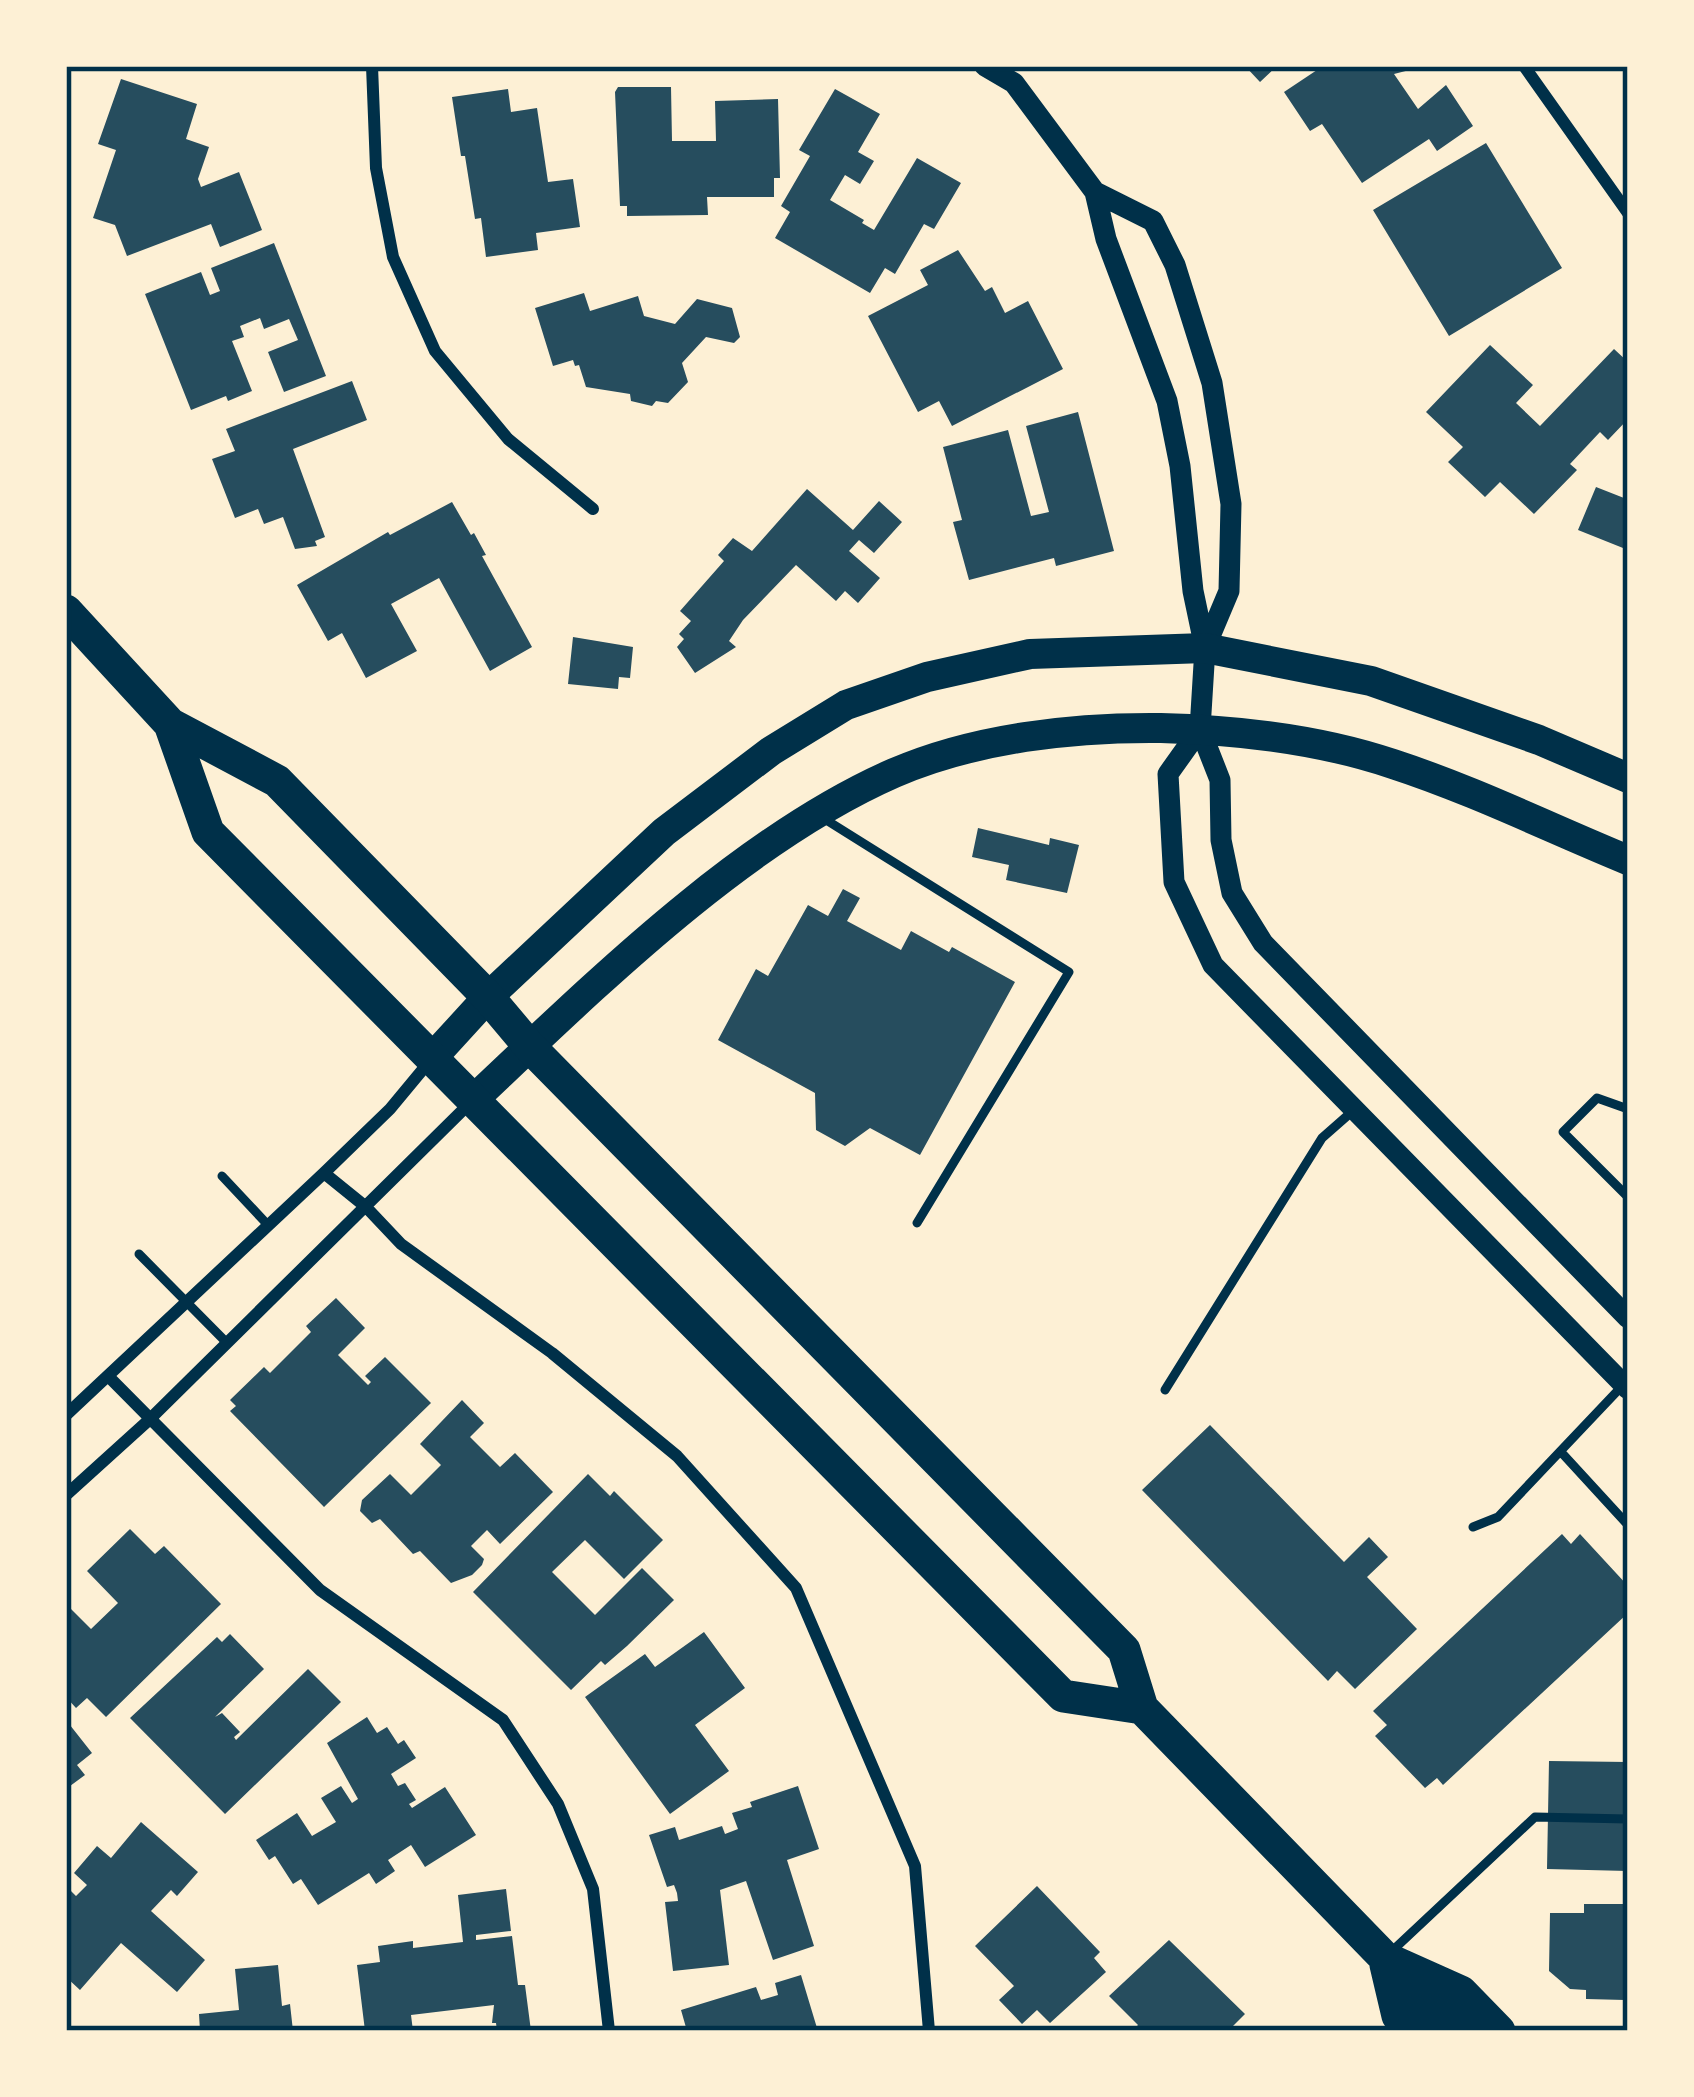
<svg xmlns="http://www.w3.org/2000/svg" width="1694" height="2097" font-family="'PT Sans',sans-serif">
<rect width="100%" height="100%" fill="#fdf0d5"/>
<!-- building -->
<path fill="#264d5e" d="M1245,66H1277L1260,82Z
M1323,66H1425L1394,74L1418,109L1446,85L1473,126L1437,151L1429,139L1362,183L1322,124L1310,131L1284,92Z
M121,79L197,104L186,139L209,147L198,179L201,187L239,172L262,230L220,247L211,224L127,256L115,225L93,218L116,150L98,144Z
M618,87H671L672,141H716L715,101L778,99L780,178H774V197H707L708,215L627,216V206H620L615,92Z
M508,89L511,112L537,108L548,182L573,179L580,227L536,233L538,250L486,257L481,218L475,219L465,156H461L452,97Z
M835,89L880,114L858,152L874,161L860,184L845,175L830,200L864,220L862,223L874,230L917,158L961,183L934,229L924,224L895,274L885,268L870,293L775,238L790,212L781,206L810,156L799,150Z
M1486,143L1562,268L1449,336L1373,210Z
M274,243L326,376L284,392L268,352L298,340L289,319L264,329L260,318L240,326L244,337L232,341L252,391L228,401L226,396L191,410L145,294L201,272L210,295L220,291L211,268Z
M958,250L985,291L992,287L1005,313L1028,301L1063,369L952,426L939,401L918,412L868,316L928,285L920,270Z
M584,293L590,311L638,296L644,316L675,324L697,299L732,308L740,337L734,343L706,337L682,363L688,382L668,403L656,401L652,406L631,401L630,394L586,387L579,365L575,366L573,360L553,366L535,308Z
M1490,345L1533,385L1516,403L1540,426L1614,349L1628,362V419L1608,440L1600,432L1570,464L1577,470L1534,514L1500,482L1485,497L1448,462L1463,447L1426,412Z
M352,381L367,420L293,449L325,537L315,541L317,546L295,549L283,517L264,524L258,509L235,518L212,459L235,451L226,429Z
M1078,412L1114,551L1056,566L1054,558L969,580L953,522L962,520L943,447L1008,430L1031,516L1049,512L1026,426Z
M1596,487L1624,498L1628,488V550L1578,530Z
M807,489L853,530L879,501L902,522L874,553L859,540L849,551L880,578L858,603L845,591L836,601L796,565L743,620L729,641L736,647L695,673L677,647L684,639L679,634L691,621L680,611L724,561L718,555L733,538L752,551Z
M452,502L471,535L474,533L486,555L482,556L532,647L490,671L439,578L391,604L417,651L366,678L342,633L328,641L297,585L388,532L390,535Z
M573,637L633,647L630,678L619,677L618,689L568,684Z
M978,828L1049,845L1050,838L1079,845L1067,893L1006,880L1009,865L972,857Z
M843,889L860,898L847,921L901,950L911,931L949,952L952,947L1015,982L920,1155L870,1128L845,1146L816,1130L815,1093L718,1040L756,969L768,976L808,905L828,916Z
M336,1298L365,1328L338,1355L368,1385L371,1382L365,1376L385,1357L431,1403L324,1507L230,1411L236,1406L230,1400L264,1367L270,1373L311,1332L306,1326Z
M462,1400L484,1423L470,1437L500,1467L515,1453L553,1492L500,1544L487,1530L471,1546L484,1559L482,1565L472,1575L451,1583L420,1551L413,1554L380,1519L372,1523L360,1511L362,1500L390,1474L411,1495L441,1465L420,1444Z
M1210,1425L1344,1562L1369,1537L1388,1557L1367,1577L1417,1629L1355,1689L1337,1671L1328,1681L1142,1490Z
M588,1474L610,1496L614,1491L663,1540L624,1579L585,1540L552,1572L595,1615L642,1568L674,1600L627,1646L605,1665L601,1661L571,1690L473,1592Z
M130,1529L155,1554L164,1546L221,1604L106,1717L87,1698L76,1708L66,1697V1604L91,1629L118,1603L87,1571Z
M1562,1534L1571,1544L1580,1534L1628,1586L1625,1596L1628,1613L1443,1785L1437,1778L1425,1788L1375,1736L1387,1725L1373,1711Z
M704,1632L745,1688L695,1725L729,1771L670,1814L585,1697L645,1654L655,1667Z
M230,1634L264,1669L215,1717L222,1713L240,1732L234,1737L236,1740L308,1669L341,1702L225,1814L130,1718L217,1637L222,1642Z
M367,1717L377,1733L387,1727L398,1744L404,1740L416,1758L391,1774L398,1786L405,1783L416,1800L409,1804L412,1808L445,1787L476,1835L425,1867L411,1845L388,1860L395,1871L376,1884L369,1873L318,1905L301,1879L293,1884L275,1856L269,1860L256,1840L297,1813L312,1836L336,1822L321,1798L341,1786L352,1803L358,1799L327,1743Z
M66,1720L92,1753L77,1765L85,1775L66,1789Z
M1549,1761L1628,1762V1871L1547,1869Z
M798,1786L819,1849L787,1860L814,1946L773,1960L746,1881L720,1890L729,1965L673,1971L665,1902L678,1901L677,1893L674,1885L667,1887L649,1835L675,1827L679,1840L722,1826L725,1834L738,1829L732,1813L752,1807L750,1802Z
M141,1822L198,1872L177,1896L171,1890L151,1911L205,1960L177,1992L121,1943L80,1990L66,1977V1895L70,1890L76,1896L87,1885L74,1873L97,1846L111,1858Z
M1037,1886L1100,1952L1094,1958L1106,1972L1050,2023L1037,2010L1022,2024L999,2000L1014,1986L975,1946Z
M506,1889L511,1931L476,1935V1940L512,1936L518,1985H525L531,2031H497L496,2023H492L494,2005L411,2015L413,2031H365L357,1965L380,1962L378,1946L413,1941V1948L463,1942L458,1895Z
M1584,1904H1627L1625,2000L1586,1999V1990L1570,1989L1549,1971L1550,1913H1584Z
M1169,1940L1245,2014L1228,2031H1132L1138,2025L1109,1996Z
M278,1965L282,2006L290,2004L293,2031H200L199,2014L239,2010L235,1969Z
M801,1975L817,2028L814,2031H687L681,2010L756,1987L761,2000L778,1995L775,1983Z"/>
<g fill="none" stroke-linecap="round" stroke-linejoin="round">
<!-- service -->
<path stroke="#003049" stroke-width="9" d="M823,818L1069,972L917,1223
M1628,1109L1597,1098L1563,1132L1628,1197
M222,1176L267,1224
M139,1254L227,1343
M1165,1390L1322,1138L1355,1109
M1561,1452L1628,1525
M1473,1527L1498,1517L1624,1384
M1392,1951L1535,1817L1628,1819"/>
<!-- minor -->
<path stroke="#003049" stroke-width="12" d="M372,66L376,168L393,257L435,351L508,439L593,509
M1524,66L1628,213
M324,1173L366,1207L401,1244L552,1353L677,1456L796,1588L915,1866L929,2031
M108,1376L320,1590L503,1720L558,1804L593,1889L609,2031
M66,1415L324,1173L390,1109L429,1062
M66,1495L150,1419L470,1103"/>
<!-- tertiary -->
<path stroke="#003049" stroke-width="21" d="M985,66L1014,83L1095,192L1106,239L1167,401L1180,466L1193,591L1205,648L1200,729L1220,780L1221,840L1232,893L1263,943L1628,1318
M1095,192L1153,221L1175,265L1212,383L1231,504L1229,591L1205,648
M1200,729L1168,774L1174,882L1213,965L1628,1389"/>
<!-- primary -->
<path stroke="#003049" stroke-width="30" d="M434,1056L488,997L664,832L771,751L846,705L927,677L1030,654L1205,648L1371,681L1539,740L1628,778
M473,1100C594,986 741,840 894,773C975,738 1073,727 1161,728C1238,730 1319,739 1393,764C1473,790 1550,828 1628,860"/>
<!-- trunk -->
<path stroke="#003049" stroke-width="33" d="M66,611L170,724L277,781L488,997L530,1047L1124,1650L1142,1708L1385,1958L1461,1992L1499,2031
M170,724L208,832L1063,1696L1142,1708
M1386,1965L1398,2016L1411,2031
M1390,1977L1457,2031"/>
</g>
<!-- border -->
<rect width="1694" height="2097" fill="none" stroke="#fdf0d5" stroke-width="138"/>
<rect x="69" y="69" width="1556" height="1959" fill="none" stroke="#003049" stroke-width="4.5"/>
</svg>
